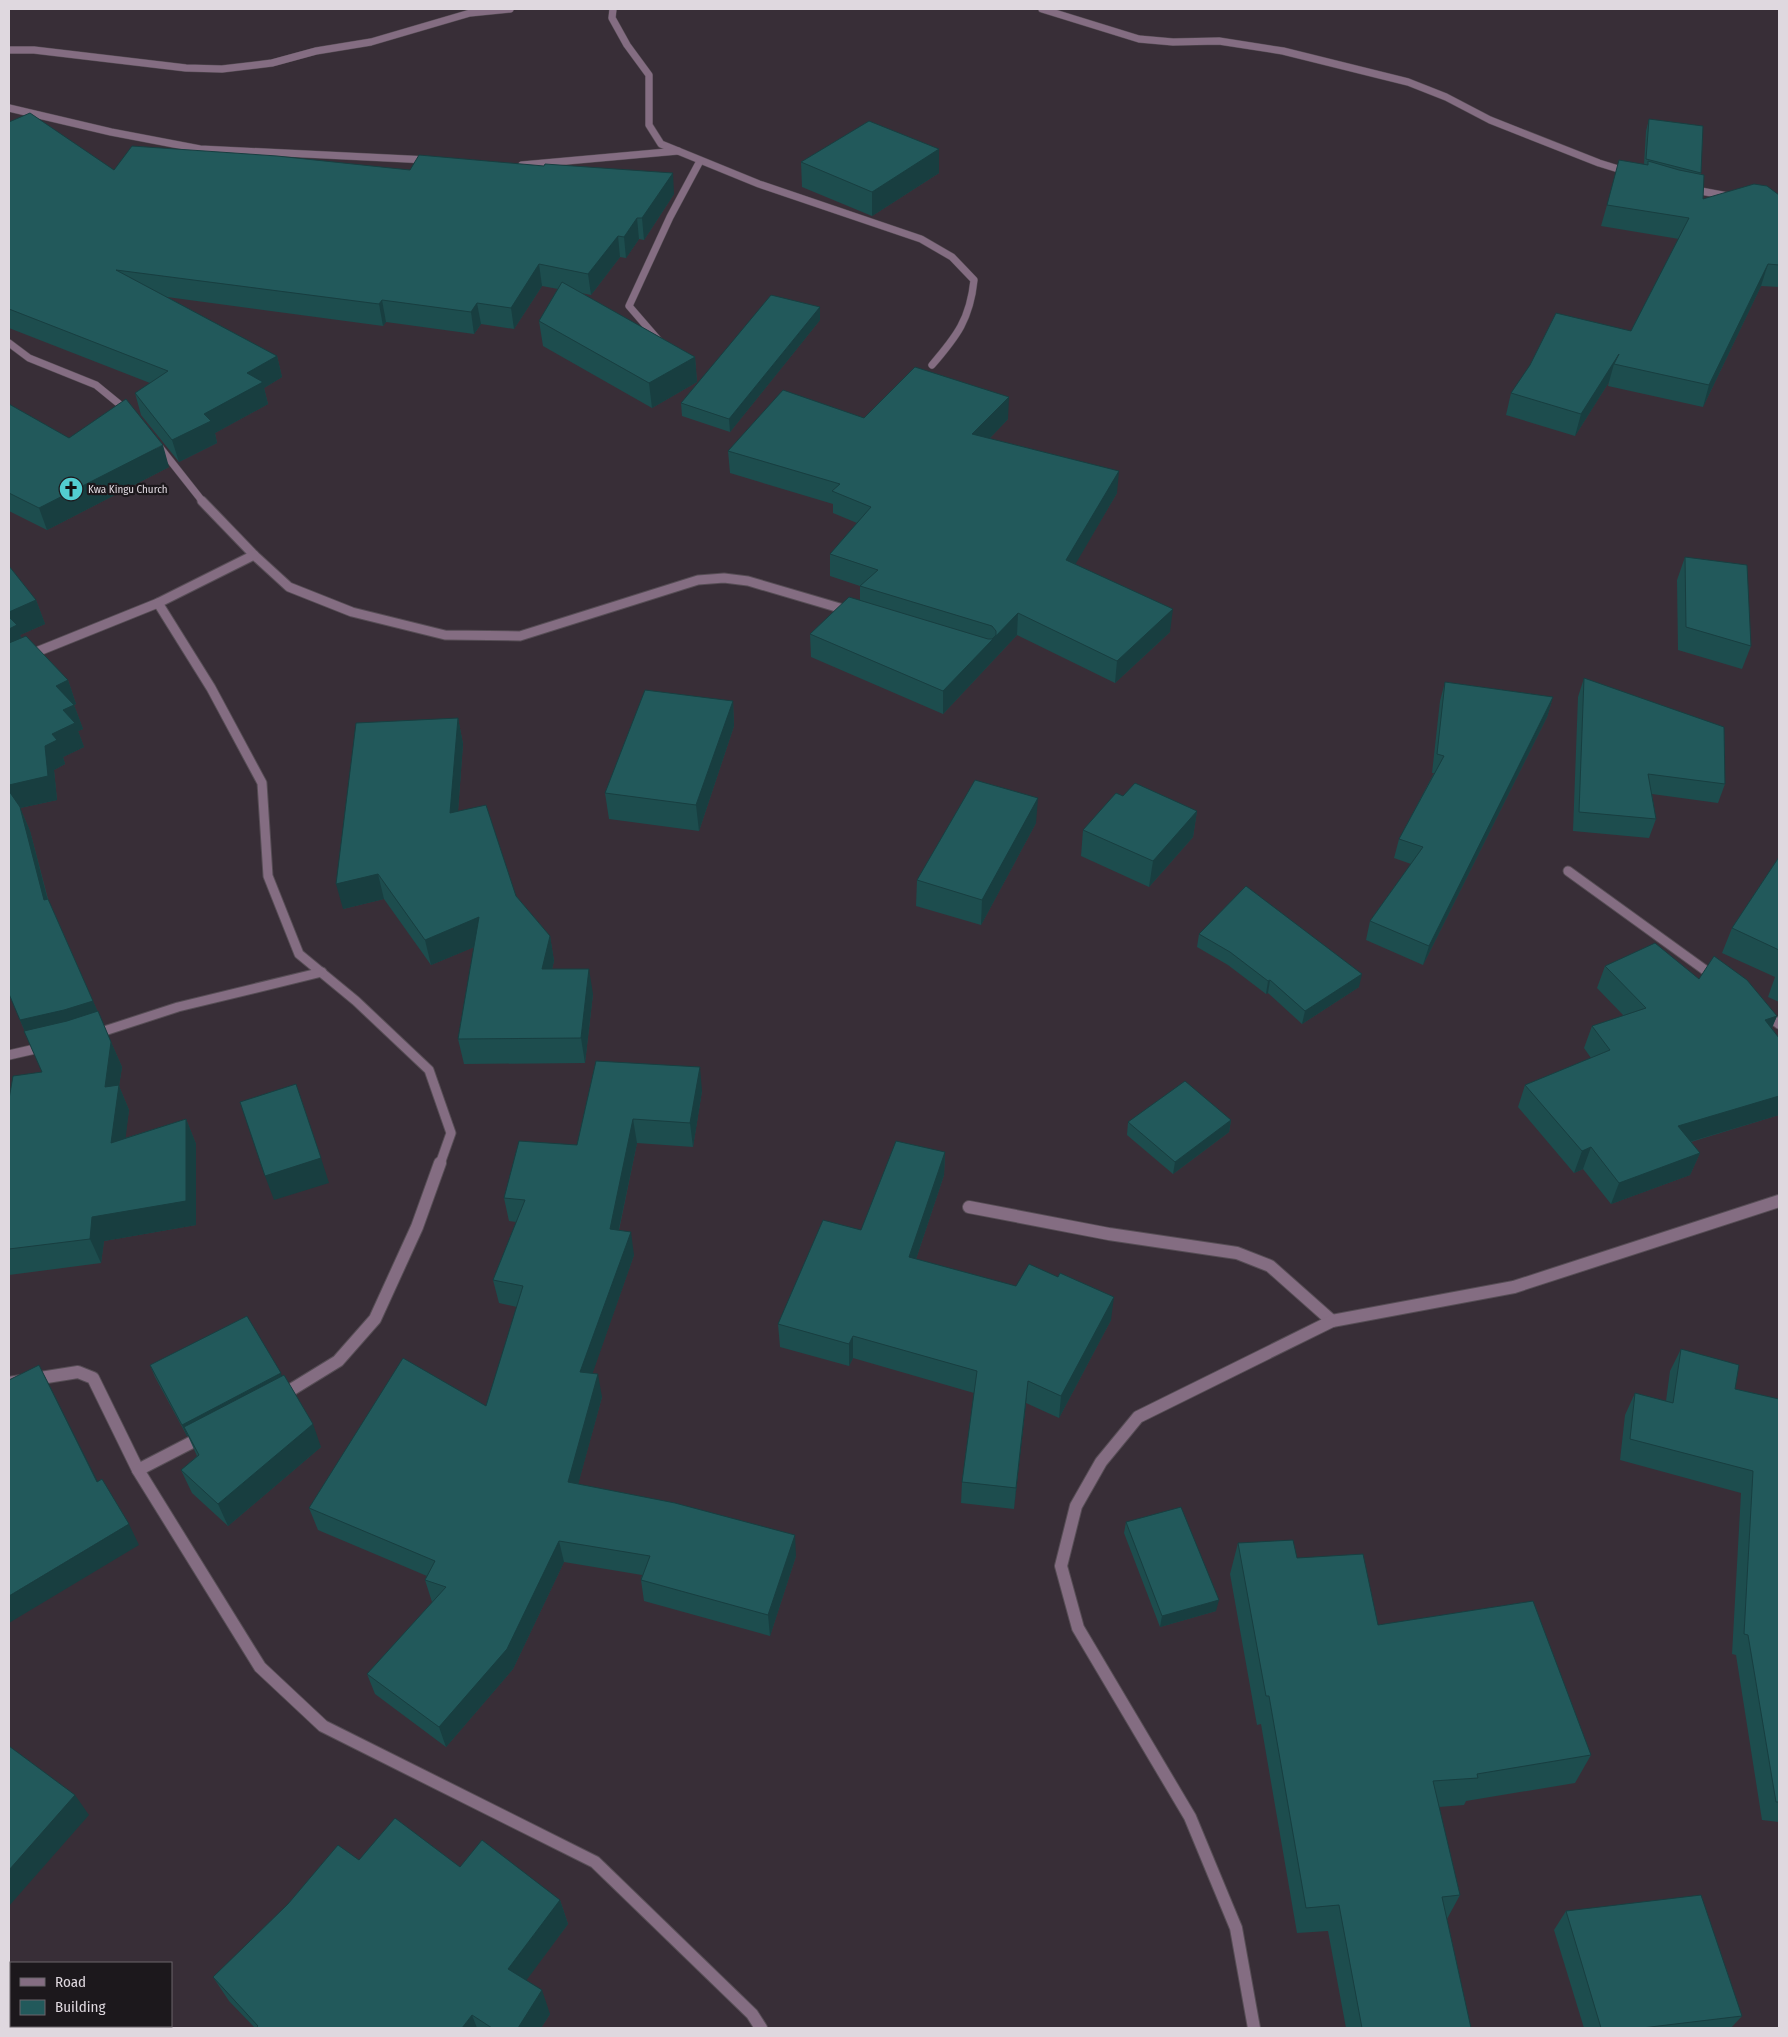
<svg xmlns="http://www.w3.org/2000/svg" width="1788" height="2037" viewBox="0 0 1788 2037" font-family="'Fira Sans Condensed',sans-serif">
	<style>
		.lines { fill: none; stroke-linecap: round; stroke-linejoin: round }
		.street-far2-casing { stroke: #564d55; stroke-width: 8 }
		.street-far1-casing { stroke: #564d55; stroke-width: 11 }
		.street-casing { stroke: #564d55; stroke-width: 14 }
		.street-far2 { stroke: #846d82; stroke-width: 7 }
		.street-far1 { stroke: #846d82; stroke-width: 9 }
		.street { stroke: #846d82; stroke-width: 12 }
		.wall { fill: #1d4d4e }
		.shaded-wall { fill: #183e40 }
		.building { fill: #22595b; stroke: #183e40 }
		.labels { text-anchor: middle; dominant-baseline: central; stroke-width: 4.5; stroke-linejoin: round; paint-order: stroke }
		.far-poi-label { font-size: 11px; fill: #dfd8df; stroke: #1c181c; text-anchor: start }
	</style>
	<rect width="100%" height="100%" fill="#382e37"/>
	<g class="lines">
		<!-- street-far2 casing -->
		<g class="street-far2-casing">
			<g id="street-far2">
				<path d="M613,9L612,18L627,45L649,75V125L661,144L759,184L921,239L952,257L974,280C970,319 957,336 932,365"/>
				<polyline points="1042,9 1139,39 1173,42 1219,41 1283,51 1408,82 1446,97 1490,120 1599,163 1628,172"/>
				<polyline points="9,50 34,50 186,68 222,69 272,63 316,51 371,42 470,13 510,9"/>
				<polyline points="9,108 111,132 200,149 428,160"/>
				<polyline points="522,165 678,151"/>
				<polyline points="1690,189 1733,197"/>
				<polyline points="9,343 29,358 96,385 129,412"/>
				<polyline points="661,343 629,306 670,217 700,161"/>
				<polyline points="158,445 203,502"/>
			</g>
		</g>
		<!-- street-far1 casing -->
		<g class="street-far1-casing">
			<g id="street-far1">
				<polyline points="202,501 254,555 289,587 352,612 445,635 520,636 698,580 724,578 748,581 850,611"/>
				<polyline points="158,603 211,688 262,783 268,876 299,954 356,1001 429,1070 451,1133 440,1164"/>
				<polyline points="9,663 158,603 254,555"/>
				<polyline points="1568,871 1716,978"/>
				<polyline points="1764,1013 1779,1024"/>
				<polyline points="95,1034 178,1007 322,972"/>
				<polyline points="9,1055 44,1047"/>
			</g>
		</g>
		<!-- street casing -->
		<g class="street-casing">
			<g id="street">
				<polyline points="969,1207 1109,1234 1237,1253 1270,1266 1332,1321"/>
				<polyline points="9,1383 78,1372 93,1378 138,1470 260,1667 323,1726 595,1862 752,2014 761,2028"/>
				<polyline points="281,1396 338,1361 375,1319 417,1227 440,1163"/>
				<polyline points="138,1470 202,1437"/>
				<polyline points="1254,2028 1236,1928 1190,1817 1078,1628 1061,1566 1076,1506 1101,1462 1138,1417 1332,1321 1514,1287 1779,1201"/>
			</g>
		</g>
		<!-- street-far2 -->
		<use href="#street-far2" class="street-far2"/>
		<!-- street-far1 -->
		<use href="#street-far1" class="street-far1"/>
		<!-- street -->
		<use href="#street" class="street"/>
	</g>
	<!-- wall -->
	<g class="wall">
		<polygon points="1649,119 1701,173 1703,199 1779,195 1779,287 1761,286 1703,407 1608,386 1609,382 1575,436 1506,415 1511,393 1631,331 1679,239 1601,226 1607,205 1644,164 1646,131"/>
		<polygon points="9,122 114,170 410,170 674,194 644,240 639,239 626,258 620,257 591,295 581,293 695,357 697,382 652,408 543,346 539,321 558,289 542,286 514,329 481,324 474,334 386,322 383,326 167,297 277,356 282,377 264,388 268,404 215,433 217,443 179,462 141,415 135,393 150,383 9,328"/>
		<polygon points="939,149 939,173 872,216 802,187 801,162"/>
		<polygon points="820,320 730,432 682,416 681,403"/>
		<polygon points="9,404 69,438 169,467 47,530 9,511"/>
		<polygon points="864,418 1008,419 989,439 1117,493 1075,564 1170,632 1115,683 1017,635 943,714 811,657 810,634 860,600 860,586 830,576 830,554 857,523 833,513 833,504 730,473 728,451"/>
		<polygon points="1685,557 1751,646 1742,669 1678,650 1677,580"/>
		<polygon points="9,566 36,600 45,624 20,635 21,638 68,680 76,704 74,705 83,729 78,731 84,747 63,757 65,764 54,770 57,800 20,808 30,831 48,899 122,1067 119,1086 129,1110 125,1138 186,1119 196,1144 196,1225 104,1241 101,1263 9,1275 9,1099 42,1072 9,994"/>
		<polygon points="1584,678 1725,784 1718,803 1652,794 1656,819 1649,838 1573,831 1578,697"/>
		<polygon points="1445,682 1553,697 1547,717 1423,965 1366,940 1370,921 1411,864 1394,858 1399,839 1434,773 1432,773 1440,701"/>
		<polygon points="733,701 734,726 699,831 609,819 605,793"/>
		<polygon points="458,718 463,744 458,811 516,896 550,936 554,961 552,969 593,994 585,1063 464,1064 458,1039 474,947 431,965 384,899 343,909"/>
		<polygon points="1123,796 1197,811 1193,837 1149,887 1081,856 1083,830"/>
		<polygon points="1036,823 981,925 916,906 917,880"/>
		<polygon points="1779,857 1779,1002 1768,997 1775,977 1722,953 1732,928"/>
		<polygon points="1199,934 1359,987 1302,1024 1268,993 1266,994 1228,965 1197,947"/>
		<polygon points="1605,966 1699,979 1777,1016 1772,1028 1779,1038 1779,1115 1691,1142 1700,1153 1690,1175 1611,1204 1583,1169 1574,1173 1518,1107 1525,1085 1591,1058 1584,1048 1592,1026 1624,1016 1597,988"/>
		<polygon points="596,1061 702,1091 693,1147 637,1143 619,1230 634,1255 592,1374 602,1397 578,1484 796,1556 770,1636 644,1601 641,1580 642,1575 564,1562 513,1669 446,1747 375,1694 367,1674 433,1602 432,1602 425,1580 427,1576 318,1530 309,1508 486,1406 517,1307 499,1303 493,1280 516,1222 509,1221 504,1198 577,1145"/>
		<polygon points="1231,1120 1229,1132 1173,1174 1127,1135 1128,1122"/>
		<polygon points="945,1152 944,1175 916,1259 1111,1320 1059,1418 1026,1403 1014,1509 961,1503 962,1482 974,1393 853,1358 849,1366 780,1347 778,1324 861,1230"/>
		<polygon points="1681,1349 1735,1389 1779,1399 1779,1822 1762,1820 1736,1655 1732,1654 1741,1493 1620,1460 1625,1415 1635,1393 1666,1401 1670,1371"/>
		<polygon points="150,1365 282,1376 321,1447 228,1526 192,1493 181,1470 197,1456 188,1436 187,1436 155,1377"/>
		<polygon points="1126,1522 1216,1611 1160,1627 1124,1533"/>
		<polygon points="1238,1543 1297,1558 1378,1625 1591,1755 1575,1783 1466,1801 1464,1805 1439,1807 1460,1895 1447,1919 1471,2028 1346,2028 1328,1931 1297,1933 1261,1724 1257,1725 1230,1574"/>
		<polygon points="359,1860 460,1867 560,1900 568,1924 526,1980 550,2014 541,2028 255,2028 229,2001 213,1977"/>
		<polygon points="1566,1911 1742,2016 1731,2028 1584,2028 1554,1930"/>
	</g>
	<!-- shaded-wall -->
	<g class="shaded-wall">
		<polygon points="939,149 939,173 872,216 872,192"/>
		<polygon points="673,173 674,194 644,240 642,218"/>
		<polygon points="637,218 639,239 626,258 624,237"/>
		<polygon points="618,236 620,257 591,295 588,274"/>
		<polygon points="539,264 542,286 514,329 511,308"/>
		<polygon points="1768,264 1761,286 1703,407 1709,385"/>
		<polygon points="382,300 386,322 383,326 379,304"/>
		<polygon points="477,303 481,324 474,334 471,312"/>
		<polygon points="820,307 820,320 730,432 729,419"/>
		<polygon points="1619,354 1614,364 1609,382 1575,436 1581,414"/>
		<polygon points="277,356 282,377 264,388 268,404 215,433 217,443 179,462 172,440 204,414 247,373"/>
		<polygon points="695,357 697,382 652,408 649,383"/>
		<polygon points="1009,397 1008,419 972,457 972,434"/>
		<polygon points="163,445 169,467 47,530 39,508"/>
		<polygon points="1119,471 1117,493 1065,582 1066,560"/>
		<polygon points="36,600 45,624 20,635 26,649 9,656 9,612"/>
		<polygon points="1173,609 1170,632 1115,683 1117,661"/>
		<polygon points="1018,613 1017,635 943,714 943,691"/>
		<polygon points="68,680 76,704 74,705 83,729 78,731 84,747 63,757 65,764 54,770 57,800 20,808 30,831 54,924 44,900 9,795 9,785 45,746 52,734 63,710 56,686"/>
		<polygon points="1553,697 1547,717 1423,965 1429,946"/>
		<polygon points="733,701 734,726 699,831 696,805"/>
		<polygon points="458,718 463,744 456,839 450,813"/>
		<polygon points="1038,798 1036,823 981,925 982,900"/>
		<polygon points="1197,811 1193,837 1149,887 1153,861"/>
		<polygon points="378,874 384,899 343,909 336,884"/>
		<polygon points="479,917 484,943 431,965 425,940"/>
		<polygon points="550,936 554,961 546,994 542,969"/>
		<polygon points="589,969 593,994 585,1063 581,1038"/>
		<polygon points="1362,974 1359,987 1302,1024 1305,1011"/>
		<polygon points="1270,980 1268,993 1266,994 1268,981"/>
		<polygon points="93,1001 103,1024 30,1043 20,1020"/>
		<polygon points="1777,1016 1767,1038 1765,1020"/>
		<polygon points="111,1042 122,1067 119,1086 129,1110 122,1167 111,1143 105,1087"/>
		<polygon points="700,1067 702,1091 693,1147 690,1123"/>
		<polygon points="1779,1096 1779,1115 1669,1148 1678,1126"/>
		<polygon points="186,1119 196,1144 196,1225 104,1241 101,1263 90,1239 92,1217"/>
		<polygon points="633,1119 637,1143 614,1252 610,1229"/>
		<polygon points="1231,1120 1229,1132 1173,1174 1175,1162"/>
		<polygon points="1591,1147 1583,1169 1574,1173 1582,1151"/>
		<polygon points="945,1152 944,1175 909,1280 909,1257"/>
		<polygon points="1700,1153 1690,1175 1611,1204 1619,1183"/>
		<polygon points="321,1158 329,1183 274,1200 265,1176"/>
		<polygon points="631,1232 634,1255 585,1395 580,1372"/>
		<polygon points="1114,1297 1111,1320 1059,1418 1061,1396"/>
		<polygon points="853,1336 853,1358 849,1366 849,1344"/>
		<polygon points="39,1365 50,1386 108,1502 97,1482"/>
		<polygon points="281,1373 285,1385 184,1427 188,1436 187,1436 182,1425"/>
		<polygon points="598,1374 602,1397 573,1503 568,1482"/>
		<polygon points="1028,1381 1026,1403 1014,1509 1016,1488"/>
		<polygon points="313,1424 321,1447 228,1526 218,1504"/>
		<polygon points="129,1524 139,1545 9,1623 9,1596"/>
		<polygon points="795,1535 796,1556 770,1636 768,1615"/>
		<polygon points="559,1541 564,1562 513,1669 446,1747 439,1727"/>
		<polygon points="1219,1600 1216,1611 1160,1627 1162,1616"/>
		<polygon points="75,1795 89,1815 9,1906 9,1870"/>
		<polygon points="560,1900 568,1924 517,1993 508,1969"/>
		<polygon points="542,1990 550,2014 541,2028 518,2028"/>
		<polygon points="472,2015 477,2028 462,2028"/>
	</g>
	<!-- building -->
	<g class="building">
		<polygon points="30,113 114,170 132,146 277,156 410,170 419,155 544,166 545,164 673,173 642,218 637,218 624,237 618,236 588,274 539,264 511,308 477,303 471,312 382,300 379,304 116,270 277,356 247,373 263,382 204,414 211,421 172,440 135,393 168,371 9,309 9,122"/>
		<polygon points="1649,119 1703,126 1701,173 1646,159"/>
		<polygon points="869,121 939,149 872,192 801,162"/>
		<polygon points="1619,160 1648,165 1648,161 1679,170 1704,175 1703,199 1754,184 1767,186 1779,195 1779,265 1768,264 1709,385 1614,364 1619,354 1581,414 1511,393 1530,365 1556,313 1631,331 1689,218 1607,205"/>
		<polygon points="562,282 695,357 649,383 539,321"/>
		<polygon points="771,295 820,307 729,419 681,403"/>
		<polygon points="915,367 1009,397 972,434 1119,471 1066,560 1173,609 1117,661 1018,613 943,691 810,634 849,597 988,639 992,639 996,635 996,631 992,626 860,586 878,570 830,554 871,507 832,491 840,484 728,451 783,390 864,418"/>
		<polygon points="126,399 163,445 39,508 9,493 9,404 69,438"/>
		<polygon points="1685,557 1747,565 1751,646 1686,627"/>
		<polygon points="9,566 36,600 9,612"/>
		<polygon points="9,617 17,625 9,629"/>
		<polygon points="26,636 68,680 56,686 74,705 63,710 75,723 52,734 57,740 45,746 48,776 9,785 9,643"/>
		<polygon points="1584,678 1724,727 1725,784 1648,774 1656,819 1579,812"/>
		<polygon points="1445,682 1553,697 1429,946 1370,921 1423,847 1399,839 1444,756 1437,754"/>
		<polygon points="645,690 733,701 696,805 605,793"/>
		<polygon points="458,718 450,813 486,805 516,896 550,936 542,969 589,969 581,1038 458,1039 479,917 425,940 378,874 336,884 356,723"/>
		<polygon points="975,780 1038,798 982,900 917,880"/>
		<polygon points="1135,783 1197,811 1153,861 1083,830 1116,793 1123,796"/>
		<polygon points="9,791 20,807 44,900 48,899 93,1001 64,1010 20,1020 9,994"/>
		<polygon points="1779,857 1779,950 1732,928"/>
		<polygon points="1246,886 1362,974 1305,1011 1270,980 1268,981 1230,952 1199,934"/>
		<polygon points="1655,943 1699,979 1714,956 1747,980 1777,1016 1765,1020 1779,1038 1779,1096 1678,1126 1700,1153 1619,1183 1591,1147 1582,1151 1525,1085 1610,1050 1592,1026 1646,1008 1605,966"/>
		<polygon points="98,1011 111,1042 105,1087 119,1085 111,1143 186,1119 186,1201 92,1217 90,1239 9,1249 9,1099 13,1076 42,1072 24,1031 67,1021"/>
		<polygon points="596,1061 700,1067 690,1123 633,1119 610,1229 631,1232 580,1372 598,1374 568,1482 675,1503 795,1535 768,1615 641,1580 650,1556 559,1541 507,1649 439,1727 367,1674 446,1587 425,1580 435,1561 309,1508 403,1358 486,1406 523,1286 493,1280 525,1200 504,1198 519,1141 577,1145"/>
		<polygon points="1185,1081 1231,1120 1175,1162 1128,1122"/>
		<polygon points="296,1084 321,1158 265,1176 240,1102"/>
		<polygon points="896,1141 945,1152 909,1257 1016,1286 1029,1264 1058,1277 1060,1273 1114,1297 1061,1396 1028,1381 1016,1488 962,1482 977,1371 853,1336 849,1344 778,1324 823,1220 861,1230"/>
		<polygon points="247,1316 281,1373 182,1425 150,1365"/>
		<polygon points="1681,1349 1739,1365 1735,1389 1779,1399 1779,1802 1776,1802 1748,1635 1744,1634 1753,1471 1630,1439 1635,1393 1673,1403"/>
		<polygon points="39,1365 97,1482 102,1479 129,1524 9,1596 9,1380"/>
		<polygon points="284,1375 313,1424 218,1504 181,1470 199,1455 184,1427"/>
		<polygon points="1181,1507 1219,1600 1162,1616 1126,1522"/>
		<polygon points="1293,1540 1297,1558 1363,1554 1378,1625 1533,1601 1591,1755 1477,1774 1478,1778 1433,1781 1460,1895 1442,1897 1471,2028 1362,2028 1339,1905 1306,1908 1269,1696 1266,1696 1238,1543"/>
		<polygon points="9,1746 75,1795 9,1870"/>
		<polygon points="395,1818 460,1867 482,1840 560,1900 508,1969 542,1990 518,2028 492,2028 472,2015 462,2028 256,2028 258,2026 213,1977 288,1904 338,1845 359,1860"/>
		<polygon points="1701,1895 1742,2016 1642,2028 1601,2028 1566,1911"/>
	</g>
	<!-- icons -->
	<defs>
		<g id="church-disc" transform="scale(1.25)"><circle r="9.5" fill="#52cdd0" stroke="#1c181c"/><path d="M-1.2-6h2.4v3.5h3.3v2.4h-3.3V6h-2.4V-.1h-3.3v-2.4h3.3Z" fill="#111"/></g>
	</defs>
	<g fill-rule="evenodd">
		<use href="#church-disc" x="71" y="489"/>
	</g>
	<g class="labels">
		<!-- far-poi labels -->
		<g class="far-poi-label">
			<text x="88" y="489">Kwa Kingu Church</text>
		</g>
	</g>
	<!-- border -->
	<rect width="1788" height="2037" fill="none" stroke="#dfd8df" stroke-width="20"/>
	<!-- legend -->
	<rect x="10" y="1962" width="162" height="65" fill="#1c181c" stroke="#6a656a"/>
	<rect x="20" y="1978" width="25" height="8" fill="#846d82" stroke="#6a656a"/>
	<text x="55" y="1987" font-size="15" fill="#dfd8df">Road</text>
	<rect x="20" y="2000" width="25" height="15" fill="#22595b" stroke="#6a656a"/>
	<text x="55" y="2012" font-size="15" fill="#dfd8df">Building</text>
</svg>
